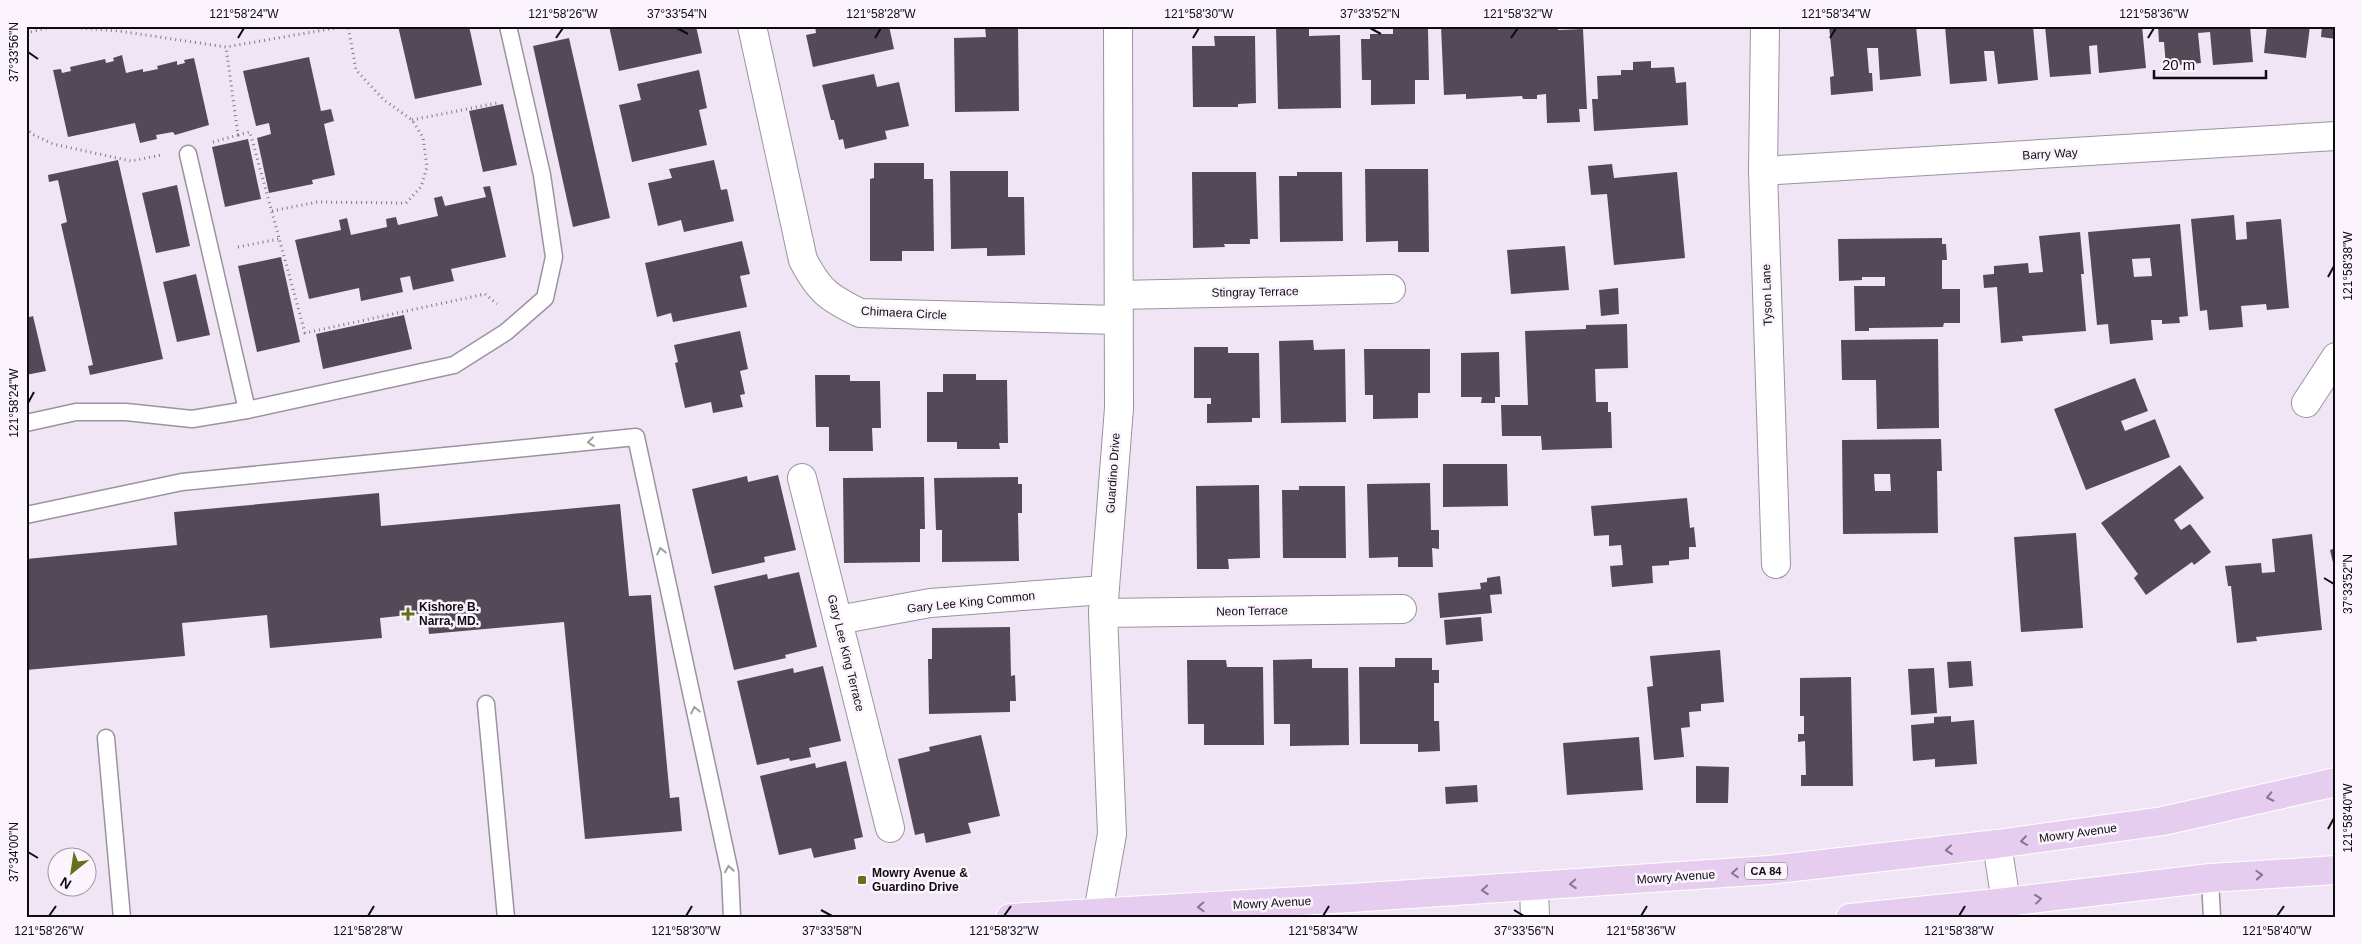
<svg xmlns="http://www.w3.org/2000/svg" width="2362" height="944" viewBox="0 0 2362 944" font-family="Helvetica,sans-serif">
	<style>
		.building { fill: #544a57; fill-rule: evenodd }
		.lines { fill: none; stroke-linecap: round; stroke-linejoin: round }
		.lane-casing { stroke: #9d92a1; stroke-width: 19 }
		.street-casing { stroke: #9d92a1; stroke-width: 30 }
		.primary-casing { stroke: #fff; stroke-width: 30 }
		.path { stroke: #7f7882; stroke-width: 3; stroke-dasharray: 1 4; stroke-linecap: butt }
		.lane { stroke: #fff; stroke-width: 16 }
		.street { stroke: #fff; stroke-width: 28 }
		.primary { stroke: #e6cdef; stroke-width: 28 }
		.oneway { stroke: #9f9ea0 }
		.oneway2 { stroke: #85768b }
		.ticks { fill: none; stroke: #0f0c11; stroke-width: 2 }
		.poi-dot { fill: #63711c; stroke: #fbf4fd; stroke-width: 2 }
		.labels { text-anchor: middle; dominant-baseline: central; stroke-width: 5; stroke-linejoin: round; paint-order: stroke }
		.shield { fill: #fbf4fd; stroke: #565258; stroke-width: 1 }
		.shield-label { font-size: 11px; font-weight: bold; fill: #0f0c11 }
		.street-label { font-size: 12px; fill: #0f0c11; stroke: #fbf4fd }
		.poi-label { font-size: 12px; font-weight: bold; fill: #0f0c11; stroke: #fbf4fd; text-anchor: start }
		.neatline { fill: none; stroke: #0f0c11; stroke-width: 2 }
		.ticks-label { font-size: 12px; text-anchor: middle; fill: #0f0c11 }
	</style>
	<rect width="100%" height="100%" fill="#f0e5f5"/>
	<!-- building -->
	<g class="building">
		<polygon points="398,26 469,26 482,85 415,99"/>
		<polygon points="609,26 696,26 702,53 619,71"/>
		<polygon points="815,26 889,26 894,49 813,67 806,35 816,33"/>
		<polygon points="1276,26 1309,26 1309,36 1340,35 1341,108 1278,109"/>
		<polygon points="1441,26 1558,26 1558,30 1583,29 1587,109 1579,109 1580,122 1547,123 1546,94 1537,95 1537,99 1523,99 1522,96 1466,99 1466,94 1444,95"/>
		<polygon points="1829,26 1916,26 1921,76 1880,80 1878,48 1867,48 1869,73 1872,73 1873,91 1831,95 1830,77 1834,76"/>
		<polygon points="1945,26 2033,26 2038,80 1998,84 1994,51 1984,51 1987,81 1950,84"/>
		<polygon points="2045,26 2142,26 2146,68 2099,73 2097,45 2089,46 2091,74 2050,77"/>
		<polygon points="2158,26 2250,26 2253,62 2213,65 2210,32 2198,33 2201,63 2166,66 2164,42 2159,42"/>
		<polygon points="2267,26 2310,26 2306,58 2264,53"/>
		<polygon points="2322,26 2336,26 2336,39 2321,37"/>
		<polygon points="985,27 1018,27 1019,111 955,112 954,38 986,37"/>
		<polygon points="1393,29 1428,29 1429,80 1415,80 1415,104 1371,105 1371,80 1362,80 1361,39 1370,39 1370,34 1393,34"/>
		<polygon points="1214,36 1255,36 1256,103 1238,104 1238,107 1193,107 1192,46 1215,46"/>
		<polygon points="569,38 610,218 573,227 533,46"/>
		<polygon points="122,55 126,73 143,69 143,72 158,69 157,66 177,61 177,65 185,63 184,60 194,58 209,125 175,135 173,132 156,135 157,139 140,143 135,123 68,137 53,70 61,69 62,73 71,71 70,67 105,59 106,63 114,61 113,58"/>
		<polygon points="309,57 321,111 331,109 334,121 324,124 335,175 312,180 313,184 269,193 257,138 271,134 269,123 256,126 243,71"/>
		<polygon points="1651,61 1651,68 1674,67 1676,83 1686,82 1688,125 1594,131 1592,99 1598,99 1597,76 1621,75 1621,70 1633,70 1633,62"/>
		<polygon points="699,70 707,108 699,110 707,145 632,162 619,105 641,100 637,84"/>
		<polygon points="874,74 877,87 899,82 909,126 885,131 887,139 845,149 843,139 839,140 834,120 831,120 822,85"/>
		<polygon points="503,104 517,165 483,172 469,111"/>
		<polygon points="248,139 261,199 225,207 212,147"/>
		<polygon points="118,160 163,359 90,375 88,366 93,365 61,224 67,222 58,180 49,182 48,175"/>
		<polygon points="714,160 721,190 727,189 734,221 684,232 681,220 658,226 648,183 672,178 669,169"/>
		<polygon points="874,163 924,163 924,179 933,179 934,251 902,251 902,261 870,261 870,179 874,178"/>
		<polygon points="1612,164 1614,178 1677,172 1685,258 1614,265 1607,194 1591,195 1588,166"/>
		<polygon points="1365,169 1428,169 1429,252 1398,252 1398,241 1366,242"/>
		<polygon points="950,171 1008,171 1008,197 1024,197 1025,255 987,256 987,248 951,249"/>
		<polygon points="1192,172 1256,172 1258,239 1250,239 1250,244 1224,244 1225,247 1193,248"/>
		<polygon points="1297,172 1342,172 1343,241 1280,242 1279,176 1297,176"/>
		<polygon points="177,185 190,246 156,253 142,193"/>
		<polygon points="490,186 506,257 451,269 454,281 413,290 410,276 400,278 403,292 361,301 359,288 309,299 295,240 341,230 339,220 347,218 351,235 387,227 386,219 396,217 398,225 438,216 434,198 442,196 445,206 486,197 483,187"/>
		<polygon points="2234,215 2236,240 2247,239 2246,222 2281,219 2289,308 2267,310 2266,304 2241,306 2243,327 2209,330 2207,310 2200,311 2191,219"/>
		<path d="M2180,224L2188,316L2179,317L2180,323L2162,324V320H2151L2153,340L2110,344L2108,324L2097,325L2088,232ZM2150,258L2152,276L2134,277L2132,259Z"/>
		<polygon points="2080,232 2084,274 2081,274 2086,331 2022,336 2023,341 2001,343 1997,287 1984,288 1983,275 1994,274 1994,266 2028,263 2029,273 2043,272 2039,236"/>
		<polygon points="1942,238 1942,244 1946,244 1947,260 1942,260 1942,289 1960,289 1960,323 1944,323 1943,327 1869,328 1869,331 1855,331 1854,286 1885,286 1885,277 1862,277 1862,280 1839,281 1838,239"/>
		<polygon points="742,241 750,274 740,276 747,307 673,322 671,313 657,317 645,263"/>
		<polygon points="1565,246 1569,290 1511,294 1507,250"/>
		<polygon points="281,257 300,342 257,352 238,266"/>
		<polygon points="196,274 210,335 177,342 163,282"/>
		<polygon points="1618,288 1619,314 1601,316 1599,290"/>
		<polygon points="404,315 412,349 323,369 316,334"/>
		<polygon points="33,316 46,371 26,375 26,318"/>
		<polygon points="1627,324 1628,368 1595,369 1596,402 1608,402 1608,412 1611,412 1612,448 1542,450 1541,436 1502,436 1501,405 1528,405 1525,331 1586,329 1586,325"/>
		<polygon points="740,331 748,369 740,371 745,394 740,395 743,407 713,413 711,402 685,408 675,363 678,362 674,345"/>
		<polygon points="1938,339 1939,428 1877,429 1876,380 1842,380 1841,340"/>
		<polygon points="1313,340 1314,350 1345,349 1346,422 1281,423 1279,341"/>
		<polygon points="1194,347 1228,347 1228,353 1259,353 1260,418 1252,418 1252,422 1207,423 1207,404 1211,404 1211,398 1194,398"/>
		<polygon points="1364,349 1430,349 1430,393 1418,393 1418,418 1373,419 1373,395 1365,395"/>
		<polygon points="1499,352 1500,397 1495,397 1495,403 1481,403 1482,397 1461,397 1461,353"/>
		<polygon points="943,374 976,374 976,380 1007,380 1008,443 999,443 1000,449 957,449 957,442 927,442 927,392 943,392"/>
		<polygon points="815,375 850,375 850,381 880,381 881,428 872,428 873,451 829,451 829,427 816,427"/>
		<polygon points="2135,378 2148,411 2121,421 2125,431 2155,419 2170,457 2086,490 2054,409"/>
		<path d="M1941,439L1942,471H1937L1938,533L1843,534L1842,440ZM1874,474H1890L1891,491H1875Z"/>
		<polygon points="1443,464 1507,464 1508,506 1443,507"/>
		<polygon points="2180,465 2204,498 2174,520 2181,530 2190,524 2211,552 2194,565 2192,562 2146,595 2134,578 2138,574 2101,523"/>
		<polygon points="778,475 796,550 764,557 765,562 712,574 692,489 747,476 748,482"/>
		<polygon points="924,477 925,529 920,529 920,562 844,563 843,478"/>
		<polygon points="1018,477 1018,484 1022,484 1022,513 1018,513 1019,561 942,562 942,530 936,530 934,478"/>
		<polygon points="1430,483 1431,530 1439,530 1439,549 1432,548 1433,567 1398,567 1398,557 1369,558 1367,484"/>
		<polygon points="1259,485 1260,558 1228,559 1229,569 1197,569 1196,486"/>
		<polygon points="1299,486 1345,486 1346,558 1283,558 1282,490 1299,490"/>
		<polygon points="379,493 381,526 620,504 629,596 651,595 670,798 679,797 682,831 585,839 564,622 429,634 427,613 380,618 382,638 270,648 267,615 182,623 185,656 26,670 26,559 177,545 174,512"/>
		<polygon points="1687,498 1690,528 1694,527 1696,547 1689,547 1689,559 1669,561 1669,565 1652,566 1653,583 1612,587 1610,566 1623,565 1621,545 1609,546 1609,535 1594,536 1591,506"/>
		<polygon points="2076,533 2083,628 2021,632 2014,537"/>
		<polygon points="2312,534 2322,630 2256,637 2257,641 2237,643 2231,586 2228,586 2225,566 2261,563 2262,573 2275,572 2272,539"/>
		<polygon points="2336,548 2336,571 2335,571 2330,550"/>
		<polygon points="799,572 817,647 785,655 786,658 734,670 714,586 767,574 768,579"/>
		<polygon points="1500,576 1502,594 1490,595 1492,613 1440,618 1438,593 1481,589 1480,583 1487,582 1487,578"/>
		<polygon points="1481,617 1483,641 1446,645 1444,620"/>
		<polygon points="1010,627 1011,676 1015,675 1016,701 1010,701 1010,712 929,714 928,659 932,659 932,628"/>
		<polygon points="1720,650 1724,702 1701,704 1701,711 1689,712 1690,727 1681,728 1684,757 1654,760 1647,687 1653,686 1650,656"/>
		<polygon points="1395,658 1432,658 1432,670 1439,670 1439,683 1434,683 1434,721 1439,721 1440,751 1418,752 1418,744 1360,744 1359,667 1395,667"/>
		<polygon points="1312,659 1312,668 1348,668 1349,745 1290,746 1290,724 1274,724 1273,660"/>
		<polygon points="1187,660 1226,660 1227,667 1263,667 1264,745 1204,745 1204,724 1188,724"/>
		<polygon points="1971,661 1973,686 1949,688 1947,662"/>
		<polygon points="823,666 841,741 809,748 811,757 790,761 789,758 757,765 737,681 793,668 794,673"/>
		<polygon points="1934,668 1937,713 1911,715 1908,669"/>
		<polygon points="1851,677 1853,786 1801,786 1801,775 1806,775 1805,741 1798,742 1798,734 1804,734 1804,716 1800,716 1800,678"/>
		<polygon points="1951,716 1951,722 1974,720 1977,764 1935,767 1935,759 1913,761 1911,725 1934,723 1934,717"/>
		<polygon points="981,735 1000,816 968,823 971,833 926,843 924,833 915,835 898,759 930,751 929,747"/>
		<polygon points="1639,737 1643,790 1567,795 1563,743"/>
		<polygon points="846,761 863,837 854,839 856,849 814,858 811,848 779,855 760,776 815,763 816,768"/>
		<polygon points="1696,766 1729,767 1728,803 1696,803"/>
		<polygon points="1477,785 1478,802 1446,804 1445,787"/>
	</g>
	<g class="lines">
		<!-- lane casing -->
		<g class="lane-casing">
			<g id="lane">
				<polyline points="188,154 247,410"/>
				<polyline points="26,423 76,412 126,412 192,419 247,410 454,365 506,332 545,298 554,257 542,175 508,26"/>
				<polyline points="26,515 182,482 636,437 730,873 732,918"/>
				<polyline points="486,704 506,918"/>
				<polyline points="106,738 122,918"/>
				<polyline points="2210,878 2212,918"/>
			</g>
		</g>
		<!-- street casing -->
		<g class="street-casing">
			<g id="street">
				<path d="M752,26L803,260C819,291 829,298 860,313L1117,320"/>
				<polyline points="1765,26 1763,171 1776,564"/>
				<polyline points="1763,171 2336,136"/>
				<polyline points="1119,295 1391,289"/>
				<polyline points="2306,403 2336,357"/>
				<polyline points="802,478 890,828"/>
				<polyline points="1103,613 1402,609"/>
				<polyline points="838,620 930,603 1104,590"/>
				<polyline points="1997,844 2006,902 2005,918"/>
				<polyline points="1534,886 1535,918"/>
				<polyline points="1097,918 1112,834 1103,613 1119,408 1118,26"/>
			</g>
		</g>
		<!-- primary casing -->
		<g class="primary-casing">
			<g id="primary">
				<polyline points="1010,918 1351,898 1769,870 1997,844 2163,821 2336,782"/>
				<polyline points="1850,918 2006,902 2210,878 2336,870"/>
			</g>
		</g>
		<!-- path -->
		<g class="path">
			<polyline points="56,26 119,31 226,47 347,26"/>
			<polyline points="26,33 55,26"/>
			<polyline points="412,120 497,103"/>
			<polyline points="26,128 32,134 53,144 131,161 161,155"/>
			<polyline points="238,135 250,132 305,333 485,294 497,304"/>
			<polyline points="213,142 238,135 226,47"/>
			<polyline points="272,211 317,202 406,203 421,187 427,167 423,137 412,120 384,100 356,70 348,26"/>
			<polyline points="238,247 279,239"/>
		</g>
		<!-- lane -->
		<use href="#lane" class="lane"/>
		<!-- street -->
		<use href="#street" class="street"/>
		<!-- primary -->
		<use href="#primary" class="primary"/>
	</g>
	<!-- one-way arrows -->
	<defs><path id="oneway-chevron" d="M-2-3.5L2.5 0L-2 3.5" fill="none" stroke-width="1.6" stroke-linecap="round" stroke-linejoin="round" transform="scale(1.25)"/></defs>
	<g class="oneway">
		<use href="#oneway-chevron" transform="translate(591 442) rotate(174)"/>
		<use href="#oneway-chevron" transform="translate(661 551) rotate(-102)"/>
		<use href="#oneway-chevron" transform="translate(695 710) rotate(-102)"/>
		<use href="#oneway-chevron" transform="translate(729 869) rotate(-99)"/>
	</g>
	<g class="oneway2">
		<use href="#oneway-chevron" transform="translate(2270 797) rotate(168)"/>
		<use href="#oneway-chevron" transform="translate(2024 841) rotate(172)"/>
		<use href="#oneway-chevron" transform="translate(1949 850) rotate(174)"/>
		<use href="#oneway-chevron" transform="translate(1735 873) rotate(176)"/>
		<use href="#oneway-chevron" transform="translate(2259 875) rotate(-3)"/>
		<use href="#oneway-chevron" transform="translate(1573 884) rotate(176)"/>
		<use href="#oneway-chevron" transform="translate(1485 890) rotate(176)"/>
		<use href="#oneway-chevron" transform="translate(2038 899) rotate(-7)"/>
		<use href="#oneway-chevron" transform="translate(1201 907) rotate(178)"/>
	</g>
	<!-- ticks -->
	<path class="ticks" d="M677,28L688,34M1370,28L1381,34M238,38L244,28M556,38L563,28M875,38L881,28M1193,38L1199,28M1511,38L1518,28M1830,38L1836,28M2148,38L2154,28M28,52L38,59M2328,277L2334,266M28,403L34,392M2324,578L2334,584M2328,829L2334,818M28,852L38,858M821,910L832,916M1514,910L1524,916M49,916L56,906M368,916L374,906M686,916L692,906M1004,916L1011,906M1323,916L1329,906M1641,916L1647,906M1959,916L1965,906M2277,916L2284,906"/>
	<!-- markers -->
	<g class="poi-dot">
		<path d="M405.5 606.5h5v5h5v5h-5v5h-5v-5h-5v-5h5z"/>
		<rect x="857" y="875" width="10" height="10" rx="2.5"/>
	</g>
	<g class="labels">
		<!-- shield labels -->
		<rect class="shield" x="1745" y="862.5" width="42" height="17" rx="4"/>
		<g class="shield-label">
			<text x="1766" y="871">CA 84</text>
		</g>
		<!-- street labels -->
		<g class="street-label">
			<text transform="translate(2050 154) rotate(-3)">Barry Way</text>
			<text transform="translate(1255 292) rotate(-1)">Stingray Terrace</text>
			<text transform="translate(1767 295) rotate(-92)">Tyson Lane</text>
			<text transform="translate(904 313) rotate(3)">Chimaera Circle</text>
			<text transform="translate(1113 473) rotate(-86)">Guardino Drive</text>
			<text transform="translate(971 602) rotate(-6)">Gary Lee King Common</text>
			<text transform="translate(1252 611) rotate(-1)">Neon Terrace</text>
			<text transform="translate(846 653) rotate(76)">Gary Lee King Terrace</text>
			<text transform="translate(2078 833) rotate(-8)">Mowry Avenue</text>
			<text transform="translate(1676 877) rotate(-4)">Mowry Avenue</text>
			<text transform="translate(1272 903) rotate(-3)">Mowry Avenue</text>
		</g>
		<!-- poi labels -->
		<g class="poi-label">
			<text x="419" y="607">Kishore B.<tspan x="419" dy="14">Narra, MD.</tspan></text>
			<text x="872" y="873">Mowry Avenue &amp;<tspan x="872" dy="14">Guardino Drive</tspan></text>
		</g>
	</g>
	<!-- border -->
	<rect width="2362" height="944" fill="none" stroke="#fbf4fd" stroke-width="55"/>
	<!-- north arrow -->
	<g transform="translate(72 872) rotate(210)"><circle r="24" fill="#fbf4fd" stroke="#9d979f"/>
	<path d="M0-4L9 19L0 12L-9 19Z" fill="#63711c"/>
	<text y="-8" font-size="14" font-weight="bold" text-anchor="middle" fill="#0f0c11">N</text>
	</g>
	<!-- scale -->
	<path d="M2154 70v8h112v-8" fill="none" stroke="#0f0c11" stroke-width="2.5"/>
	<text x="2162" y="70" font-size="15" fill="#0f0c11" stroke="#fbf4fd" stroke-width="4" paint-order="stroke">20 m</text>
	<rect x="28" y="28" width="2306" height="888" class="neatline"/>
	<g class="ticks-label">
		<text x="244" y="18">121°58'24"W</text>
		<text x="563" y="18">121°58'26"W</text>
		<text x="677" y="18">37°33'54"N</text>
		<text x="881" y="18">121°58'28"W</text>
		<text x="1199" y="18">121°58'30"W</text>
		<text x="1370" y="18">37°33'52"N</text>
		<text x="1518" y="18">121°58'32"W</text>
		<text x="1836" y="18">121°58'34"W</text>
		<text x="2154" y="18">121°58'36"W</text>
		<text transform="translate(14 52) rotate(-90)" y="4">37°33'56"N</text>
		<text transform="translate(2348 266) rotate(-90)" y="4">121°58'38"W</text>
		<text transform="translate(14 403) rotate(-90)" y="4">121°58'24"W</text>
		<text transform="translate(2348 584) rotate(-90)" y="4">37°33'52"N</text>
		<text transform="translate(2348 818) rotate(-90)" y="4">121°58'40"W</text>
		<text transform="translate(14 852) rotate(-90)" y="4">37°34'00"N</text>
		<text x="49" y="935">121°58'26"W</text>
		<text x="368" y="935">121°58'28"W</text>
		<text x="686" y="935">121°58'30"W</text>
		<text x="832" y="935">37°33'58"N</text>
		<text x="1004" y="935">121°58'32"W</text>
		<text x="1323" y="935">121°58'34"W</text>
		<text x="1524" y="935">37°33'56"N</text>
		<text x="1641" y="935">121°58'36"W</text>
		<text x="1959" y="935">121°58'38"W</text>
		<text x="2277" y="935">121°58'40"W</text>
	</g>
</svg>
